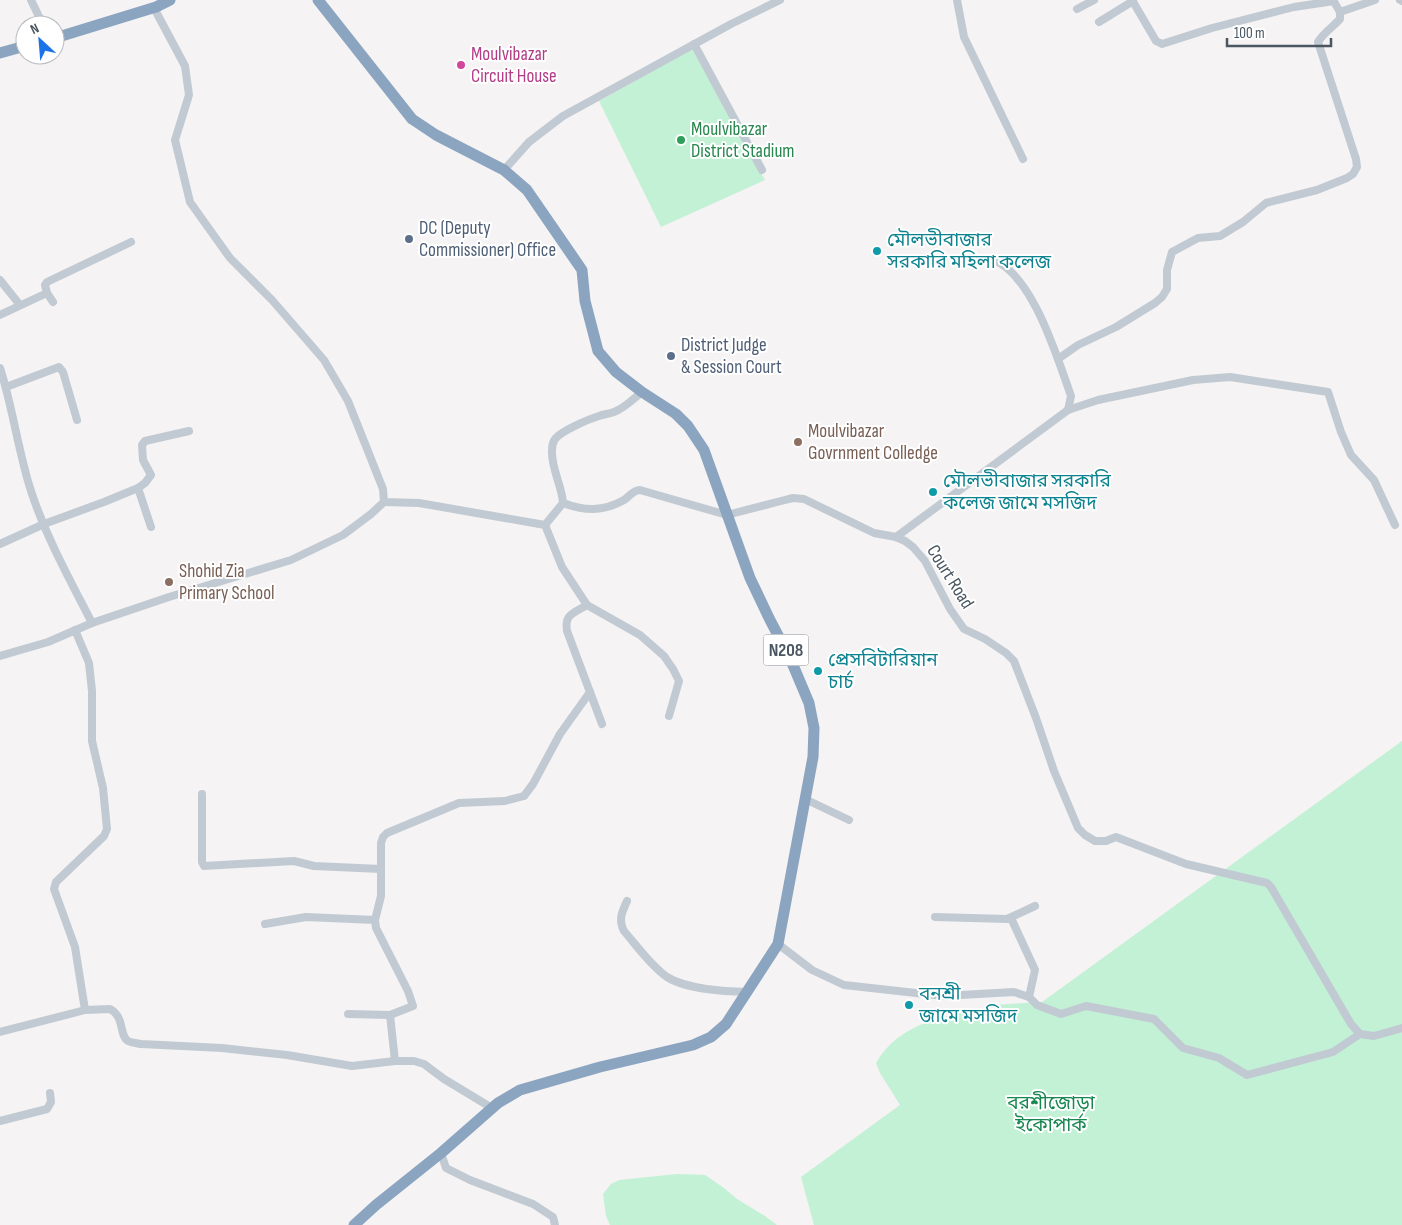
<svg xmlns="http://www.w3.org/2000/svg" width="1402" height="1225" viewBox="0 0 1402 1225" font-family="'Sofia Sans Condensed','Noto Sans Bengali',sans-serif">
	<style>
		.green { fill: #c3f1d5 }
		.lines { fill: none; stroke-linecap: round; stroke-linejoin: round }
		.minor { stroke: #c1cad2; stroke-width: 8 }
		.highway { stroke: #8ba5c1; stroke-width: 11 }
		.hotel-dot { fill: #d1479c; stroke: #fff; stroke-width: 2 }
		.leisure-dot { fill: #2e9e5b; stroke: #fff; stroke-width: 2 }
		.service-dot { fill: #5c6f8a; stroke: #fff; stroke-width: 2 }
		.culture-dot { fill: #0f9aa8; stroke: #fff; stroke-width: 2 }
		.education-dot { fill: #8d6e63; stroke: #fff; stroke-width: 2 }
		.labels { text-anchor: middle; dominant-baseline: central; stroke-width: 4; stroke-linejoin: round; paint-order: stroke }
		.shield { fill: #fff; stroke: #808990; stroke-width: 1 }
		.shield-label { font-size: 18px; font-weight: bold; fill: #4a5661 }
		.hotel-label { font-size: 19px; fill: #b23c85; stroke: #fff; text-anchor: start }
		.leisure-label { font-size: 19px; fill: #27864d; stroke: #fff; text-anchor: start }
		.service-label { font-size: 19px; fill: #4e5e75; stroke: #fff; text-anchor: start }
		.culture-label { font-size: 19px; fill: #0d838f; stroke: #fff; text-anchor: start }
		.education-label { font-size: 19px; fill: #785e54; stroke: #fff; text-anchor: start }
		.street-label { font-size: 19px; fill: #4a5661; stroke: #fff }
		.park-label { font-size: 19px; fill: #17864f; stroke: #fff }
	</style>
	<rect width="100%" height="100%" fill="#f5f3f3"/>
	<!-- green -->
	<g class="green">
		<polygon points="692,49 765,180 661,227 599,101"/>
		<path d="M1402,741V1225H814L801,1177L900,1105L880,1073L876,1063C899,1023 944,1016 986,1008L992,1005L1042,1002Z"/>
		<polygon points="677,1174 705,1175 724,1188 737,1199 765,1216 777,1225 610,1225 606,1216 603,1194 611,1184 619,1180"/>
	</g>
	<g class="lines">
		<!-- minor -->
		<g class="minor">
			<polyline points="31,0 43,25"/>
			<polyline points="957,0 964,37 1023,159"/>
			<polyline points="1132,0 1156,41 1162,44 1212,28 1294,7 1334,1"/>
			<polyline points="1400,0 1402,1"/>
			<polyline points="154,8 185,66 189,95 175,140 190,202 230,258 272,300 324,360 348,401 383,489 384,502 419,503 545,525 562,567 587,605 640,635 664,656 673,669 679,681 669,716"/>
			<polyline points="1077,9 1094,0"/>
			<polyline points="1340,12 1375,0"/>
			<polyline points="1099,22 1133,1"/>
			<polyline points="694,44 762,170"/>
			<polyline points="504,170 529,142 563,116 731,24 780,0"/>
			<path d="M991,259C1032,272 1057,357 1071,396L1068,410"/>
			<polyline points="0,280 20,305"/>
			<polyline points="53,302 47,293 45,285 47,282 131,242"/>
			<polyline points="0,315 47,293"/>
			<path d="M1058,359L1078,345L1116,327L1155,303L1162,297L1167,289V270L1172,252L1198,238L1220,236L1243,222L1266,203L1317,190L1347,178L1353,174L1357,167L1356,159L1318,42C1323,33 1333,27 1340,19V12L1333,0"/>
			<path d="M0,368C13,408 18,451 31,491C46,537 70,580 92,623"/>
			<polyline points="6,387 59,367 63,372 77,420"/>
			<polyline points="138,488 151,527"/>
			<path d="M563,503C584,511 603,512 624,500C629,497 633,490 640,490L727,515L781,501L793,498L804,499L874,533L896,537L905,541L913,547L925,561L950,609L964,629L985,639L1006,653L1014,661L1036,718L1054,771L1078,828L1085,835L1095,841H1106L1116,837L1186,864L1267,883L1271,887L1351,1024L1360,1034"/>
			<path d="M545,525L563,503C562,485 551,469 552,450C552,447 553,442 555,439C561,431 589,419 599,416C604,414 609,414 614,412C625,408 633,399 642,392"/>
			<polyline points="896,537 1068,410 1098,400 1193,380 1230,377 1328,392 1341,432 1351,455 1374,480 1395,525"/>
			<polyline points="0,544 44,524 104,502 138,488 145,483 151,475 143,460 142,445 145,441 189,431"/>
			<path d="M587,605C574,613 564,614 567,631L602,724"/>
			<polyline points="75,630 89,663 92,691 92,741 103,788 107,829 104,836 56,882 54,889 75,947 85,1010"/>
			<polyline points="0,656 48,642 92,623 169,597 291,560 343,535 371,514 384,502"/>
			<polyline points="202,794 202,862 204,866 294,861 314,866 381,869"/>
			<polyline points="805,799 849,820"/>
			<path d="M627,901C622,912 618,920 624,931C637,946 651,966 667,977C686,989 726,992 748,992"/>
			<polyline points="935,917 1007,919 1035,906"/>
			<polyline points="1011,918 1035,970 1029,997"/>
			<polyline points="265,924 306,917 375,920"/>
			<polyline points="778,944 812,970 844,985 943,996 1014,992 1029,997 1037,1005 1061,1014 1086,1006 1154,1019 1183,1048 1219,1058 1247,1075 1333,1052 1360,1034 1374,1036 1402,1028"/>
			<polyline points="348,1014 390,1015 413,1006 408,991 376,928 375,920 381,896 381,843 383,837 387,833 459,803 505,801 524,796 533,784 560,734 590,692"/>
			<polyline points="390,1015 395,1061"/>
			<path d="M0,1032L85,1010L110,1009C125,1017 119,1036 128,1041C132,1043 137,1043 141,1044L222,1048L287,1055L352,1066L395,1061H414L424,1064L444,1079L492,1108"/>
			<polyline points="0,1121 47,1109 51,1102 50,1093"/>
			<polyline points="441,1153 446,1168 470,1180 533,1204 553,1217 555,1225"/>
		</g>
		<!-- highway -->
		<g class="highway">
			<polyline points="318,0 412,119 436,135 504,170 527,190 582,270 585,301 598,351 616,372 642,392 676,414 688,426 704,450 750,578 770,620 790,658 809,703 814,728 813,757 778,944 726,1024 711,1037 693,1045 600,1067 520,1090 498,1103 441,1153 376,1205 354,1225"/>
			<polyline points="55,38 156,7 170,0"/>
			<polyline points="0,53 25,46"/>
		</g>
	</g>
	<!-- markers -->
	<circle class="hotel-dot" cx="461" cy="65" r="5"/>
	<circle class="leisure-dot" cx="681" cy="140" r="5"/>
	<g class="service-dot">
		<circle cx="409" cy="239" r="5"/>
		<circle cx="671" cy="356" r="5"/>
	</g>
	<g class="culture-dot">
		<circle cx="877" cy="251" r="5"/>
		<circle cx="933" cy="492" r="5"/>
		<circle cx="818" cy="671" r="5"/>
		<circle cx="909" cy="1005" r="5"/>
	</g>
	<g class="education-dot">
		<circle cx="798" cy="442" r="5"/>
		<circle cx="169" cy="582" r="5"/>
	</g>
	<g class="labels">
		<!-- shield labels -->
		<rect class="shield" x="763.5" y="634.5" width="45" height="31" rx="4"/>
		<g class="shield-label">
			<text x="786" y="650">N208</text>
		</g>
		<!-- hotel labels -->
		<g class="hotel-label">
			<text x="471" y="54">Moulvibazar<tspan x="471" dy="22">Circuit House</tspan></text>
		</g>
		<!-- leisure labels -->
		<g class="leisure-label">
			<text x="691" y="129">Moulvibazar<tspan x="691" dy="22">District Stadium</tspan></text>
		</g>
		<!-- service labels -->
		<g class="service-label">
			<text x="419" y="228">DC (Deputy<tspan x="419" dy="22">Commissioner) Office</tspan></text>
			<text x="681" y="345">District Judge<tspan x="681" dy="22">&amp; Session Court</tspan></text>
		</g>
		<!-- culture labels -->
		<g class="culture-label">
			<text x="887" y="240">মৌলভীবাজার<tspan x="887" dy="22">সরকারি মহিলা কলেজ</tspan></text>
			<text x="943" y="481">মৌলভীবাজার সরকারি<tspan x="943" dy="22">কলেজ জামে মসজিদ</tspan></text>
			<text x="828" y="660">প্রেসবিটারিয়ান<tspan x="828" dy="22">চার্চ</tspan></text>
			<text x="919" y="994">বনশ্রী<tspan x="919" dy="22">জামে মসজিদ</tspan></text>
		</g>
		<!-- education labels -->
		<g class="education-label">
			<text x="808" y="431">Moulvibazar<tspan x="808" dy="22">Govrnment Colledge</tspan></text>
			<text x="179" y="571">Shohid Zia<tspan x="179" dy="22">Primary School</tspan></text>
		</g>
		<!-- street labels -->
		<g class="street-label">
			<text transform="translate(950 577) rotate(58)">Court Road</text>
		</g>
		<!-- park labels -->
		<g class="park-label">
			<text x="1051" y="1103">বরশীজোড়া<tspan x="1051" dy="22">ইকোপার্ক</tspan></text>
		</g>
	</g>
	<!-- north arrow -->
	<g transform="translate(40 40) rotate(334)"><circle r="24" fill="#ffffff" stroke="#b7bbc0"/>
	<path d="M0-4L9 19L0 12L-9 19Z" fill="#1a73e8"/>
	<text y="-8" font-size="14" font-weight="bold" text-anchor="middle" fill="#4a5661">N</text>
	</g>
	<!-- scale -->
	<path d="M1227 38v8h104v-8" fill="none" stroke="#4a5661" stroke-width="2.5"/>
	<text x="1234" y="38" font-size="15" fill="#4a5661" stroke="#ffffff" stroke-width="4" paint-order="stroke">100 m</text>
</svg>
